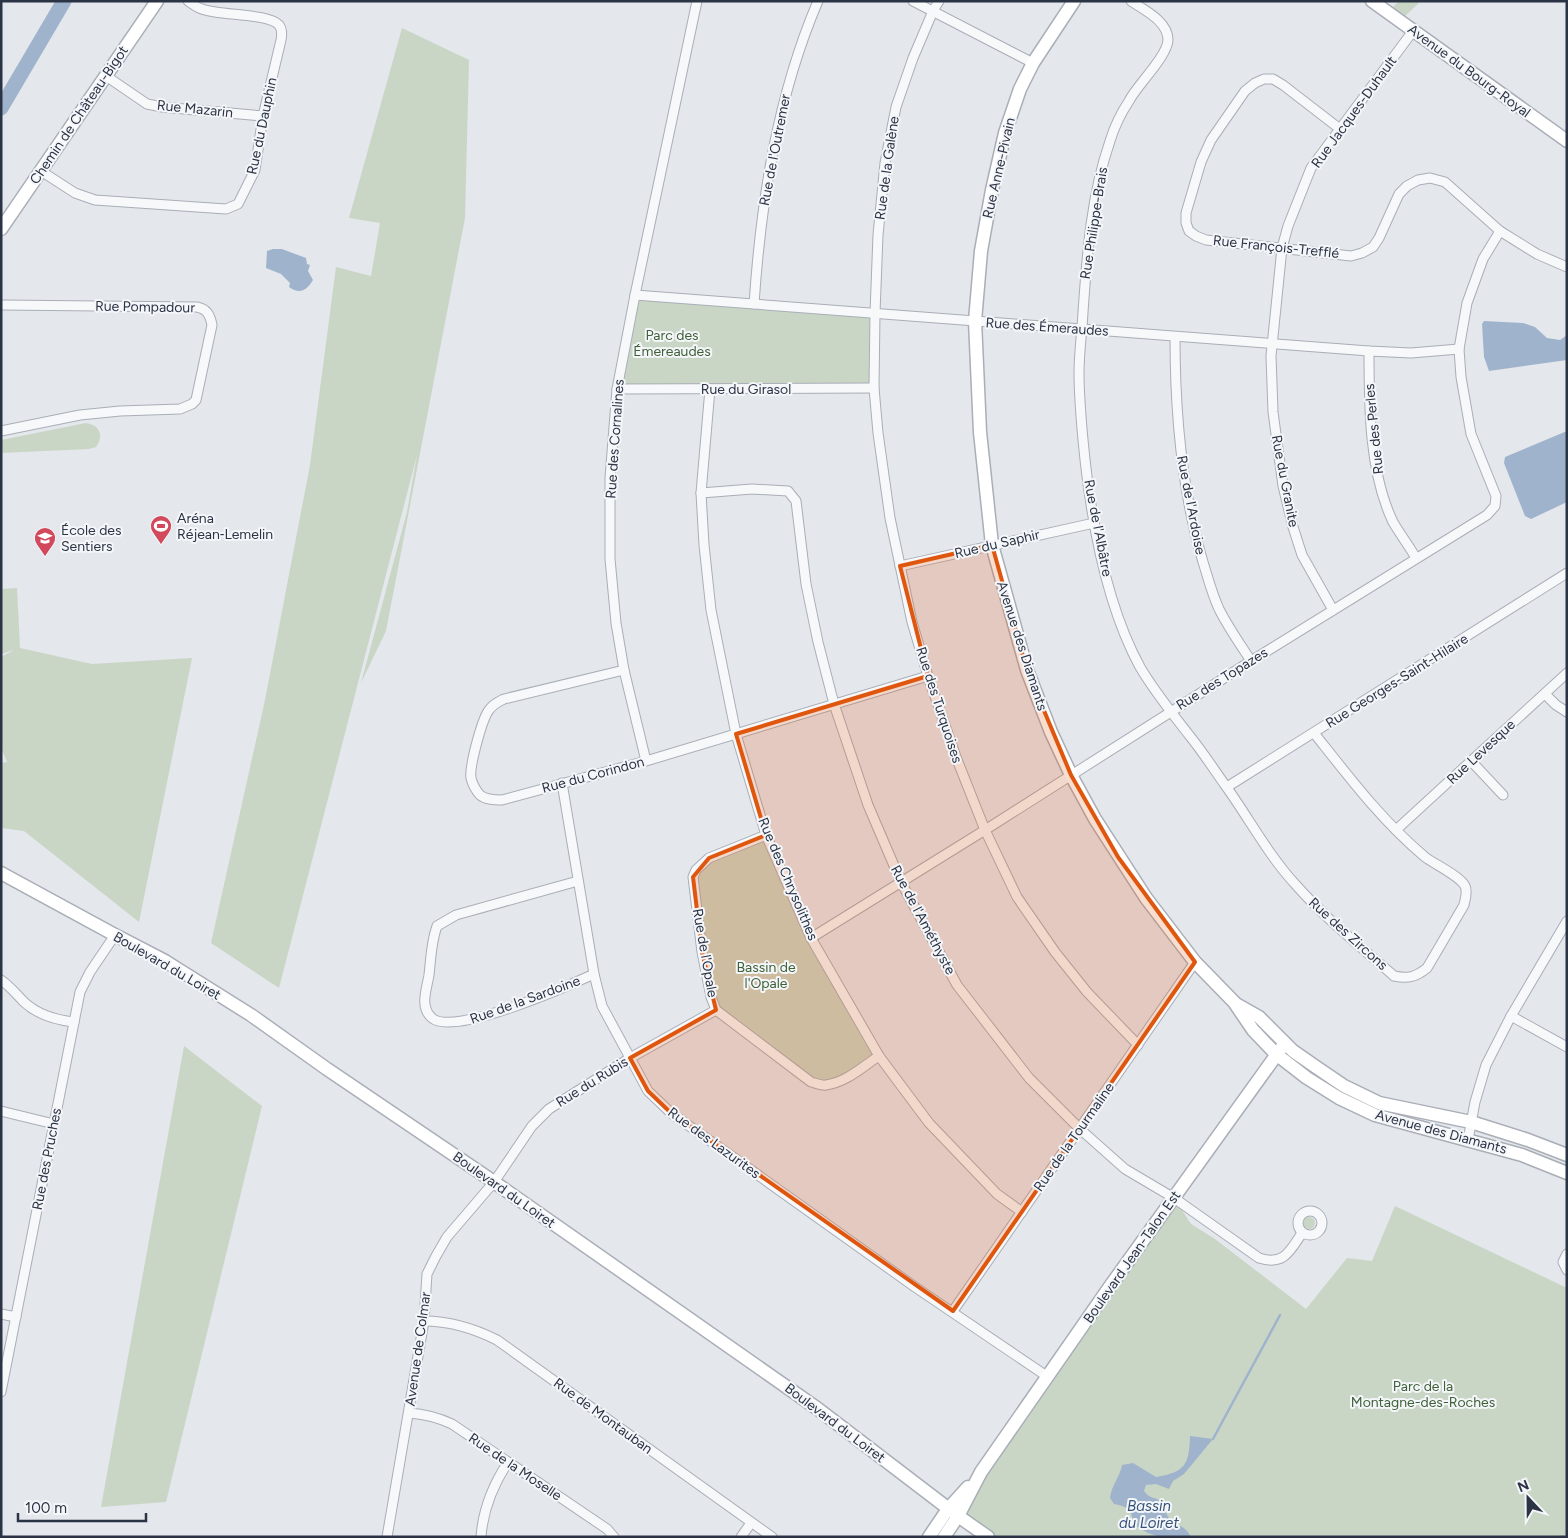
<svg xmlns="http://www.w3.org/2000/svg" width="1568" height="1538" viewBox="0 0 1568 1538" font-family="Figtree,sans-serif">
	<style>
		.green { fill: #c9d6c5 }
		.water { fill: #9fb4cc }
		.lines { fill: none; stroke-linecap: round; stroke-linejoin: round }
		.stream { stroke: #9fb4cc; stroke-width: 2.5 }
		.river { stroke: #9fb4cc; stroke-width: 15 }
		.street-casing { stroke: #a9aeb7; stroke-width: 11 }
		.secondary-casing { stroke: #a9aeb7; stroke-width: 15 }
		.street { stroke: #f7f8fa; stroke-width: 9 }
		.secondary { stroke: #fff; stroke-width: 12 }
		.marked { fill: #df570f; fill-opacity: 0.2; stroke: #df570f; stroke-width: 4; stroke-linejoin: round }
		.labels { text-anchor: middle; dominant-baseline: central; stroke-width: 4; stroke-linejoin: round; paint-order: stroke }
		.street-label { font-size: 14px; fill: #2b3445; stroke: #f4f6f9 }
		.park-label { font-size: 14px; fill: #3f6138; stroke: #f4f6f9 }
		.poi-label { font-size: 14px; fill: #2b3445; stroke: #f4f6f9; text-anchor: start }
		.water-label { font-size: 15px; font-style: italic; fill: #34527a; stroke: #f4f6f9 }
	</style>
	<rect width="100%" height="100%" fill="#e4e7ec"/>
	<!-- green -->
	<g class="green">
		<polygon points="1399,1 1421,1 1402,19 1391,9"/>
		<polygon points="402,28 469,60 465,218 386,631 361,683 407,512 417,455 279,988 211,943 265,700 310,465 336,267 371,276 380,223 349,218"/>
		<polygon points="635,295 875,313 874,388 617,389"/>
		<path d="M86,423C100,425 104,436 96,447L89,449L1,453V440Z"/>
		<polygon points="17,588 20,648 92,664 192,658 139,922 24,831 1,828 1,763 7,762 1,747 1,657 14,650 1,654 1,589"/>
		<polygon points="766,835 811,938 879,1056 825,1086 811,1082 716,1010 711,997 696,870"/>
		<polygon points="184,1046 262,1106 166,1502 101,1507"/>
		<polygon points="1174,1198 1191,1224 1215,1239 1306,1309 1347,1258 1372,1261 1395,1206 1567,1288 1567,1537 988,1537 958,1516"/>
		<circle cx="1309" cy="1223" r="6"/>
	</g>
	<!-- water -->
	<g class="water">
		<path d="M273,249H282L306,258L307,264L310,265L308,271L313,280C307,290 300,295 289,287L290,283L281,274L266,268L267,251Z"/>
		<polygon points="1484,321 1523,323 1535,327 1547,338 1560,340 1567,335 1567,360 1489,371 1484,357 1482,324"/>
		<polygon points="1567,431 1567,502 1531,519 1525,516 1504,463 1505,457"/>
		<path d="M1190,1436L1213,1439L1184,1474L1173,1481L1169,1489L1156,1484L1146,1485L1144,1491C1151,1500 1154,1496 1160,1501C1164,1504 1165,1514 1170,1519C1177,1528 1184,1523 1191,1537H1160L1148,1533L1134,1525C1132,1511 1128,1506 1114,1504L1110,1498C1111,1486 1120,1477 1122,1465L1133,1463L1156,1477C1186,1472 1189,1464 1190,1436Z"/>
	</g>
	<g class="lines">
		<!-- stream -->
		<polyline class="stream" points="1213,1439 1280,1315"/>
		<!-- river -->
		<polyline class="river" points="1,108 64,1"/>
		<!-- street casing -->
		<g class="street-casing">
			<g id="street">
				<polyline points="913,1 1033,63"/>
				<polyline points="939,1 933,11 913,58 896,107 885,163 878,235 875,313 874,388 878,433 890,518 912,622 928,676 956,757 985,830 1017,897 1055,952 1087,992 1138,1045"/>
				<path d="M1131,1C1144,10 1168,21 1168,40C1167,57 1137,85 1129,101C1121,113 1114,128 1110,141C1091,196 1087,254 1083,312C1082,332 1079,353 1079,373C1079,396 1081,418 1083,440C1090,514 1104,601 1140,667C1154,691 1172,713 1189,735C1202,751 1213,768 1225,785C1249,818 1268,855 1296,885C1325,918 1361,947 1394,976C1408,979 1416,977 1427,968L1464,905C1465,899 1468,892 1465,886C1460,876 1434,864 1425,857C1382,821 1349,777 1314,733"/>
				<polyline points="106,76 147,104 162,107 263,116"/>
				<polyline points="1340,129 1283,85 1273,79 1264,79 1255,83 1245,91 1211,140 1201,162 1186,213 1186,223 1189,231 1196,236 1206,240 1351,256 1362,253 1373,247 1379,238 1399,194 1407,186 1418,180 1430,178 1445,182 1500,231 1537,254 1567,267"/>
				<path d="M41,171L75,193L95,200L226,209L238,204L255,170L263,116L281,40C282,35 282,29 279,25C268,13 220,16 202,9C197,8 193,4 188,1"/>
				<polyline points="635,295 1369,351 1411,353 1459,349"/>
				<path d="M754,304C761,201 777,97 818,1"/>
				<path d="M1,305L197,307C207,309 210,315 212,325L196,400L192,404L180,409L120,411L80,415L1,431"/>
				<path d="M1175,337C1175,413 1181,489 1203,562C1208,578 1212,594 1219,609C1228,627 1240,644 1251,661"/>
				<path d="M1369,351C1369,406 1369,472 1393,522C1400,534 1409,546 1416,558"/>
				<polyline points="617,389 874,388"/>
				<polyline points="710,389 701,493 704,545 711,610 736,734 766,835 811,938 879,1056 929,1123 997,1194 1022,1212"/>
				<path d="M701,493L752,489L788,491L796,501L806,584L818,642L834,704L868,805L901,882L957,985L1029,1078L1080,1129L1125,1169L1174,1198L1259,1258C1284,1266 1290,1251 1302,1233"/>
				<polyline points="900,566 1094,523"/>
				<polyline points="1333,610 1302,555 1293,527 1283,486 1273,412 1271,356 1282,248 1288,226 1311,168 1413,31"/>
				<path d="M624,670L504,699C498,702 493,704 489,710C482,719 469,767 471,778C472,783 476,791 480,795C486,800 495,800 502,800L646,761L928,676"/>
				<polyline points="1545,694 1556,705 1567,712"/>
				<polyline points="646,761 624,670 616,623 610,559 610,478 617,389 635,295 697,1"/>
				<polyline points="1471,761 1503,795"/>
				<polyline points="562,783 594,974 602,1006 648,1091 671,1113 915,1287 1048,1377"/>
				<polyline points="1227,787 1567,573"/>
				<polyline points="1396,830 1567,673"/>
				<path d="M766,835L709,858L696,870L693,877L702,952L711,997L716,1010L811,1082C815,1083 821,1086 826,1085C847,1082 862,1067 879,1056"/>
				<path d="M578,881L456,915L437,926C431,942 431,958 429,975C427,988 419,1007 432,1018C453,1037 568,986 594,974"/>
				<polyline points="811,938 985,830 1251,661 1487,515 1495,506 1496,496 1471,434 1461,377 1459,349 1467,303 1483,259 1500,231"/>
				<path d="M1,980C10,986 16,994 24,1002C38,1015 56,1020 74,1022"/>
				<polyline points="1511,1016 1567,1047"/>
				<polyline points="1,1111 54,1124"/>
				<polyline points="1468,1140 1475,1102 1486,1065 1511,1016 1567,921"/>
				<circle cx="1310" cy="1223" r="12"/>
				<polyline points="1567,1254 1563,1262 1567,1270"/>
				<polyline points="953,1311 1195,962"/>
				<polyline points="1,1314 16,1317"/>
				<path d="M424,1321C450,1321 473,1328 497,1340L772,1537"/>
				<polyline points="1,1392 80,992 90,972 115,935"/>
				<path d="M409,1413C425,1414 437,1417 452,1424L607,1529L614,1537"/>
				<polyline points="387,1537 424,1321 427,1274 436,1256 447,1237 494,1182 532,1126 549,1109 630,1058 716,1010"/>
				<path d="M481,1537C483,1508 493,1485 508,1462"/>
				<polyline points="741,1537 751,1523"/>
			</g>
		</g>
		<!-- secondary casing -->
		<g class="secondary-casing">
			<g id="secondary">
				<polyline points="1074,1 1033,63 1020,89 1005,133 992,190 981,251 975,321 980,432 992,545 1027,670 1051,732 1071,775 1095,819 1146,898 1195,962 1234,1002 1253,1030 1276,1054 1307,1078 1339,1098 1375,1115 1522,1155 1567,1173"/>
				<polyline points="1372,1 1567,141"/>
				<polyline points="1,229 157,1"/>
				<polyline points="1,873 115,935 165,961 251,1015 327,1069 494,1182 818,1409 958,1516 988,1537"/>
				<polyline points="1236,1004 1259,1017 1293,1051 1316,1067 1344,1086 1379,1103 1471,1122 1528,1140 1567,1155"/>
				<polyline points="929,1537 948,1509 968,1487"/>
				<polyline points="944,1537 958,1516 981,1472 1111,1285 1285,1043"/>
			</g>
		</g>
		<!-- street -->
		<use href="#street" class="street"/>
		<!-- secondary -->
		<use href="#secondary" class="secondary"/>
	</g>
	<!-- marked area -->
	<path class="marked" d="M992,545L1027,670L1071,775L1118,857L1195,962L953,1311L671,1113L648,1091L630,1058L716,1010L702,952L693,877L709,858L766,835L736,734L928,676L900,566Z"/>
	<!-- icons -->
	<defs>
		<g id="stadium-pin" transform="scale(1.125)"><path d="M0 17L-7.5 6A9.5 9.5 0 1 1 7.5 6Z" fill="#d1495b" stroke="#f4f6f9"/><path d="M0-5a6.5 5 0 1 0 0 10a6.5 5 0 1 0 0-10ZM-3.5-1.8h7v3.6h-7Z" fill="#fff"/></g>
		<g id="school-pin" transform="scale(1.125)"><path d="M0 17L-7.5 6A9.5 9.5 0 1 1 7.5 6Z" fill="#d1495b" stroke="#f4f6f9"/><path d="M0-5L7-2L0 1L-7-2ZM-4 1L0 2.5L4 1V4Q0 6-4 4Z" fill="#fff"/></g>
	</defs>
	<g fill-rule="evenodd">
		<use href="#stadium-pin" x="161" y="526"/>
		<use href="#school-pin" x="45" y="538"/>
	</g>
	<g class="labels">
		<!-- street labels -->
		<g class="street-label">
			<text transform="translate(1469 71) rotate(36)">Avenue du Bourg-Royal</text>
			<text transform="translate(195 109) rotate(6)">Rue Mazarin</text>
			<text transform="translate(1354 112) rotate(-54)">Rue Jacques-Duhault</text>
			<text transform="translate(79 115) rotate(-56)">Chemin de Château-Bigot</text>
			<text transform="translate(262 126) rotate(-78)">Rue du Dauphin</text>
			<text transform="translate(775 150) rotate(-79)">Rue de l'Outremer</text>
			<text transform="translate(887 168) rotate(-82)">Rue de la Galène</text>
			<text transform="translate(999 168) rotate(-77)">Rue Anne-Pivain</text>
			<text transform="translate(1094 223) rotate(-81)">Rue Philippe-Brais</text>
			<text transform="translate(1276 247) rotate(6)">Rue François-Trefflé</text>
			<text transform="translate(145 307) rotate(1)">Rue Pompadour</text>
			<text transform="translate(1047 327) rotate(4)">Rue des Émeraudes</text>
			<text x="746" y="389">Rue du Girasol</text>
			<text transform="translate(1374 429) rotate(-96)">Rue des Perles</text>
			<text transform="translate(615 439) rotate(-86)">Rue des Cornalines</text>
			<text transform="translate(1285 481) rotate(79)">Rue du Granite</text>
			<text transform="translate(1191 505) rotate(79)">Rue de l'Ardoise</text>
			<text transform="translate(1098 528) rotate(79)">Rue de l'Albâtre</text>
			<text transform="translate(997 544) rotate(-13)">Rue du Saphir</text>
			<text transform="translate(1022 646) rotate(72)">Avenue des Diamants</text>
			<text transform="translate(1222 679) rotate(-32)">Rue des Topazes</text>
			<text transform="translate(1397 681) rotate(-32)">Rue Georges-Saint-Hilaire</text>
			<text transform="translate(939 705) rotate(72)">Rue des Turquoises</text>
			<text transform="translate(1481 752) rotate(-43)">Rue Levesque</text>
			<text transform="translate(593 775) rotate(-15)">Rue du Corindon</text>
			<text transform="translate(788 879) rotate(67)">Rue des Chrysolithes</text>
			<text transform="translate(923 920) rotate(62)">Rue de l'Améthyste</text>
			<text transform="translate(1348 934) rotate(42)">Rue des Zircons</text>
			<text transform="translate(705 953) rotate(80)">Rue de l'Opale</text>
			<text transform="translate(167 966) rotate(30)">Boulevard du Loiret</text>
			<text transform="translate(525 1000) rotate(-20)">Rue de la Sardoine</text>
			<text transform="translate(592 1082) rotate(-32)">Rue du Rubis</text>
			<text transform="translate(1441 1132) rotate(15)">Avenue des Diamants</text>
			<text transform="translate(1074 1137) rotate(-55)">Rue de la Tourmaline</text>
			<text transform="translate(714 1143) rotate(36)">Rue des Lazurites</text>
			<text transform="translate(47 1159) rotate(-79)">Rue des Pruches</text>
			<text transform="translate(504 1190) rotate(35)">Boulevard du Loiret</text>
			<text transform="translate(1132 1257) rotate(-55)">Boulevard Jean-Talon Est</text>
			<text transform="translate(418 1349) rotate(-82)">Avenue de Colmar</text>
			<text transform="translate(603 1416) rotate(36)">Rue de Montauban</text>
			<text transform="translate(835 1423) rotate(37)">Boulevard du Loiret</text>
			<text transform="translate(515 1467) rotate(34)">Rue de la Moselle</text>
		</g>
		<!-- park labels -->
		<g class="park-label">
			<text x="672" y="335">Parc des<tspan x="672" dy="16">Émereaudes</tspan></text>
			<text x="766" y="967">Bassin de<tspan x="766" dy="16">l'Opale</tspan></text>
			<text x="1423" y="1386">Parc de la<tspan x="1423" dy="16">Montagne-des-Roches</tspan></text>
		</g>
		<!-- poi labels -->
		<g class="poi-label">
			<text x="177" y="518">Aréna<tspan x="177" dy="16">Réjean‑Lemelin</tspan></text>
			<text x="61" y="530">École des<tspan x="61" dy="16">Sentiers</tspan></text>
		</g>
		<!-- water labels -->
		<g class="water-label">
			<text x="1149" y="1506">Bassin<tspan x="1149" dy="17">du Loiret</tspan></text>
		</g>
	</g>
	<!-- border -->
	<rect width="1568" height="1538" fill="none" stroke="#2b3445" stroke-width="5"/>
	<!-- north arrow -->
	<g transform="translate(1528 1498) rotate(338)" stroke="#f4f6f9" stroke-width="4" paint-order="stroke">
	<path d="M0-4L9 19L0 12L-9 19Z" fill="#2b3445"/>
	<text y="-8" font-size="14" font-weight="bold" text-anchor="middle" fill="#2b3445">N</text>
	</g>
	<!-- scale -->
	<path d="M18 1513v8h128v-8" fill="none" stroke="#2b3445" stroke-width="2.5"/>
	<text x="25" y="1513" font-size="15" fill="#2b3445" stroke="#f4f6f9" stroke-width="4" paint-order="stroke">100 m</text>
</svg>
